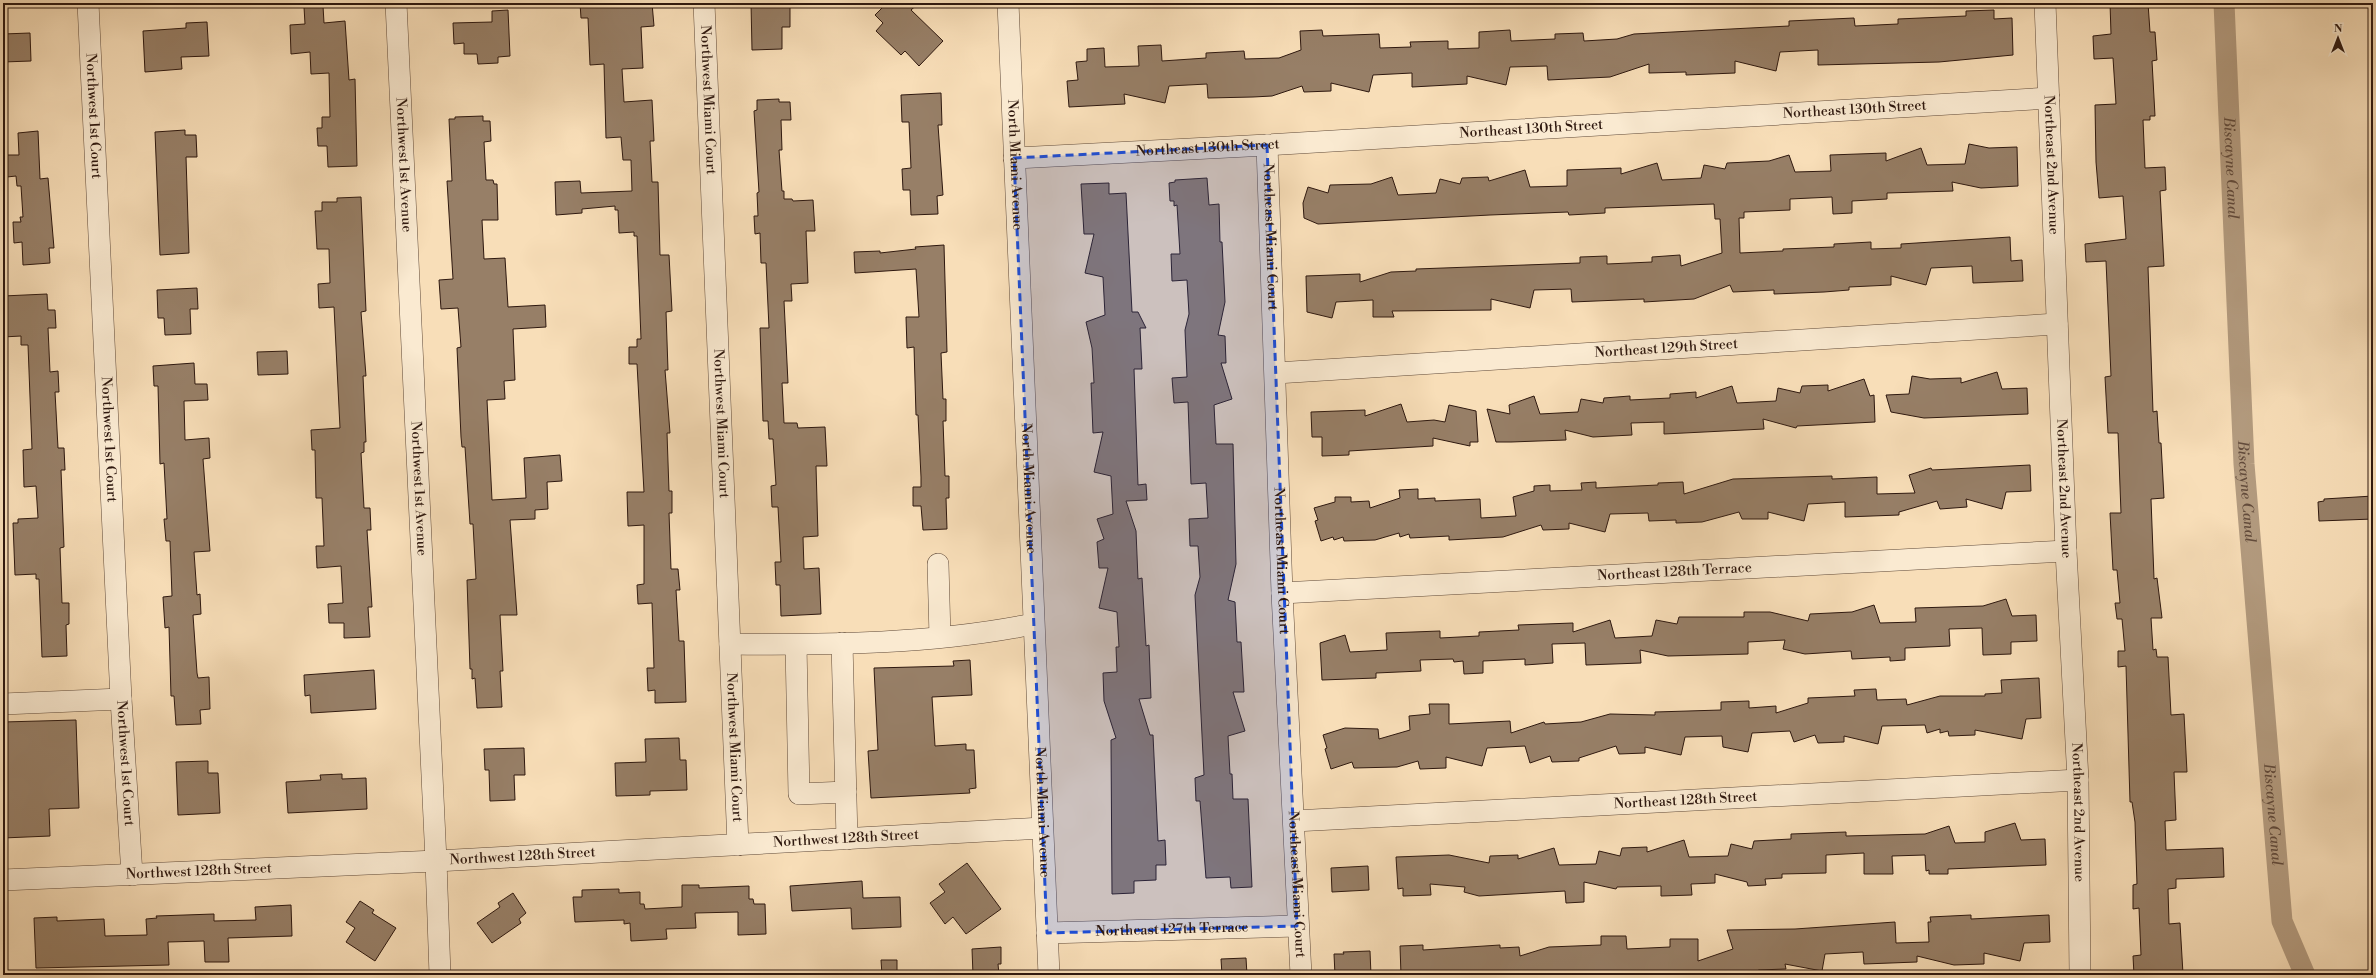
<svg xmlns="http://www.w3.org/2000/svg" width="2376" height="978" viewBox="0 0 2376 978" font-family="'Libre Bodoni',serif">
	<style>
		.lines { fill: none; stroke-linecap: round; stroke-linejoin: round }
		.canal { stroke: #b39b7f; stroke-width: 21 }
		.building { fill: #977f67; stroke: #2e180f }
		.minor-casing { stroke: #604a39; stroke-width: 22 }
		.minor { stroke: #faead1; stroke-width: 21 }
		.marked { fill: #1d4ed8; fill-opacity: 0.2; stroke: #1d4ed8; stroke-width: 3; stroke-dasharray: 8 5; stroke-linejoin: round }
		.labels { text-anchor: middle; dominant-baseline: central; stroke-width: 3.5; stroke-linejoin: round; paint-order: stroke }
		.street-label { font-size: 14px; fill: #2e180f; stroke: #faead1 }
		.water-label { font-size: 15px; font-style: italic; fill: #634c3c; stroke: #faead1 }
	</style>
	<rect width="100%" height="100%" fill="#f8deb8"/>
	<filter id="stains"><feTurbulence type="fractalNoise" baseFrequency=".005" numOctaves="4"/><feColorMatrix values="0 0 0 0 .2 0 0 0 0 .09 0 0 0 0 .02 0 0 0 .5 -.17"/></filter>
	<radialGradient id="worn" r=".72"><stop offset=".6" stop-color="#630" stop-opacity="0"/><stop offset="1" stop-color="#630" stop-opacity=".3"/></radialGradient>
	<g class="lines">
		<!-- canal -->
		<path class="canal" id="s1" d="M2224,3L2244,464L2282,921L2305,975"/>
	</g>
	<!-- building -->
	<g class="building">
		<polygon points="580,3 652,3 654,26 641,27 643,68 622,69 624,102 652,100 654,141 650,141 652,182 658,182 660,255 669,255 672,311 666,312 668,370 665,370 670,433 667,433 669,491 672,491 672,513 669,513 671,569 678,569 680,590 676,590 679,641 684,641 686,702 655,703 655,690 648,691 647,668 654,668 652,603 638,604 637,585 644,584 644,525 628,526 627,492 644,492 637,364 629,364 629,347 637,347 637,339 641,339 637,236 634,236 634,232 619,233 618,210 615,210 615,206 582,209 582,213 556,215 555,182 580,181 581,193 632,191 631,160 623,160 621,137 606,138 604,64 590,65 588,18 581,18"/>
		<polygon points="751,3 781,3 782,7 790,7 790,27 782,27 782,49 752,50"/>
		<polygon points="887,3 919,3 911,10 943,41 919,66 905,51 901,55 876,31 883,23 875,15"/>
		<polygon points="2110,3 2148,3 2150,32 2155,32 2157,60 2152,61 2155,116 2150,116 2150,120 2143,120 2145,168 2165,167 2166,190 2160,191 2164,266 2148,267 2153,412 2157,411 2159,443 2161,443 2164,498 2151,499 2154,579 2157,578 2162,618 2151,618 2153,650 2156,649 2157,657 2168,657 2171,715 2184,714 2187,772 2174,772 2176,820 2165,821 2166,850 2223,848 2224,877 2176,879 2176,888 2168,889 2169,924 2180,923 2183,974 2134,975 2133,956 2141,955 2139,908 2133,909 2133,885 2137,884 2135,822 2132,802 2130,802 2126,666 2118,667 2118,651 2125,651 2122,619 2117,619 2115,603 2120,603 2117,570 2113,570 2110,513 2121,513 2118,433 2108,433 2105,377 2111,376 2106,261 2086,262 2085,244 2126,239 2123,196 2099,198 2096,162 2095,105 2116,104 2113,58 2094,59 2093,36 2111,34"/>
		<polygon points="323,6 324,23 345,21 349,80 355,79 357,166 328,167 327,146 318,146 317,128 322,128 322,117 330,117 329,73 311,74 310,52 291,54 290,25 305,24 304,7"/>
		<polygon points="508,10 510,56 498,57 498,63 478,64 477,54 464,54 464,43 454,44 453,23 492,22 492,11"/>
		<polygon points="1994,10 1994,19 2012,18 2013,55 1939,62 1818,65 1818,50 1780,52 1776,71 1735,61 1735,73 1686,75 1686,72 1649,73 1649,64 1610,77 1548,80 1547,66 1510,67 1506,85 1467,76 1467,84 1412,87 1412,73 1373,75 1369,92 1331,83 1331,91 1304,92 1302,86 1272,96 1253,97 1208,98 1207,84 1169,86 1165,103 1124,94 1125,104 1069,107 1067,81 1078,80 1076,62 1087,61 1087,49 1104,48 1105,67 1139,66 1138,46 1161,45 1162,61 1206,58 1206,53 1244,51 1245,59 1279,58 1301,50 1300,31 1322,30 1323,36 1379,34 1380,48 1411,47 1410,42 1448,41 1448,49 1479,48 1479,32 1510,30 1511,41 1555,39 1555,34 1583,33 1584,41 1617,39 1634,34 1789,26 1789,21 1854,18 1855,26 1898,24 1898,19 1966,16 1966,11"/>
		<polygon points="207,22 209,56 181,57 182,69 145,72 143,31 186,28 186,23"/>
		<polygon points="30,33 31,61 3,62 3,34"/>
		<polygon points="941,93 942,125 938,125 943,195 937,196 938,214 911,215 910,190 903,190 902,169 911,168 909,122 902,122 901,95"/>
		<polygon points="779,99 779,102 790,102 791,120 781,120 782,150 779,150 782,191 784,191 784,199 792,199 793,201 813,200 815,231 806,231 808,283 791,284 792,301 784,301 788,383 782,383 784,423 797,423 798,428 825,427 827,466 816,466 818,536 803,537 804,569 819,568 821,614 781,616 780,585 776,585 775,562 781,562 778,507 772,507 771,486 776,485 773,439 769,439 768,421 763,421 760,328 769,328 766,263 761,263 760,233 755,234 754,216 758,216 757,193 759,192 754,111 757,110 757,100"/>
		<polygon points="483,116 483,121 490,121 491,141 484,142 486,180 493,180 494,184 497,184 498,220 482,220 484,259 505,258 508,307 545,305 546,327 513,329 515,380 504,381 505,399 487,400 492,500 526,498 524,458 560,455 562,481 547,482 548,509 535,510 535,519 510,520 517,615 500,615 503,671 500,671 502,707 477,708 475,678 472,679 472,669 470,669 467,580 476,579 473,524 470,524 465,447 462,447 461,437 457,348 461,347 458,308 441,309 439,280 453,279 447,181 452,181 449,119 455,119 455,117"/>
		<polygon points="185,130 185,135 196,135 197,157 186,157 189,253 160,255 155,132"/>
		<polygon points="38,131 40,179 48,178 54,248 49,248 50,263 23,265 22,242 14,243 13,222 21,222 20,217 23,217 21,186 17,186 16,176 7,177 5,155 19,155 18,133"/>
		<polygon points="1969,144 1989,148 2017,147 2018,186 1981,188 1952,182 1953,191 1887,193 1887,199 1852,201 1852,213 1833,214 1832,197 1790,199 1790,210 1744,212 1744,218 1739,218 1740,253 1783,251 1783,249 1834,247 1834,244 1871,242 1871,249 1901,248 1901,244 2010,237 2011,261 2022,260 2023,281 1973,283 1972,266 1931,268 1926,285 1891,276 1891,285 1849,287 1849,290 1824,292 1774,294 1774,290 1733,292 1730,285 1694,299 1644,302 1644,299 1572,302 1571,289 1534,290 1530,308 1491,299 1491,310 1392,311 1394,317 1373,317 1373,300 1336,302 1332,318 1307,312 1306,276 1360,274 1360,282 1391,272 1416,271 1416,269 1580,263 1580,257 1607,256 1607,264 1652,262 1652,257 1680,255 1681,266 1722,253 1720,219 1715,219 1714,204 1605,208 1605,213 1569,215 1568,212 1490,215 1318,224 1304,218 1303,203 1308,187 1328,193 1330,185 1371,184 1392,177 1398,195 1436,193 1440,179 1460,184 1462,178 1488,177 1489,181 1525,170 1530,187 1567,186 1567,170 1621,168 1621,174 1657,163 1662,180 1701,178 1704,165 1725,169 1727,163 1769,161 1789,155 1795,172 1831,171 1830,155 1886,153 1886,161 1921,148 1927,165 1965,164"/>
		<polygon points="1207,178 1209,205 1219,204 1220,242 1222,242 1225,302 1218,335 1225,336 1226,363 1221,363 1232,399 1214,405 1216,444 1233,444 1236,564 1228,600 1235,602 1237,642 1241,642 1244,692 1233,692 1245,731 1228,736 1230,774 1232,774 1233,799 1248,799 1252,887 1231,888 1230,877 1206,878 1200,801 1196,801 1195,778 1204,775 1195,595 1200,577 1198,546 1190,546 1189,519 1208,518 1206,483 1191,484 1188,402 1174,403 1172,378 1187,377 1185,330 1189,314 1187,280 1172,281 1171,254 1180,254 1177,205 1174,206 1174,201 1170,201 1169,183 1175,182 1175,180"/>
		<polygon points="1109,183 1109,194 1126,193 1132,312 1138,312 1146,328 1140,328 1142,369 1134,369 1138,485 1146,484 1147,500 1126,501 1136,531 1138,579 1142,578 1146,646 1149,645 1151,698 1139,699 1150,735 1153,735 1158,841 1165,840 1166,865 1156,865 1156,880 1134,881 1134,893 1112,894 1111,740 1116,738 1104,701 1103,673 1117,672 1116,647 1119,647 1117,612 1099,608 1108,568 1099,568 1097,542 1104,539 1097,519 1113,514 1111,476 1094,472 1103,432 1093,433 1091,383 1094,383 1092,348 1086,322 1105,315 1103,277 1085,273 1094,234 1084,234 1081,184"/>
		<polygon points="361,197 366,311 361,312 366,376 363,376 366,442 364,442 364,452 361,453 364,508 370,508 371,530 367,530 372,607 368,607 370,637 344,638 344,623 329,623 328,604 343,603 341,566 317,568 316,546 324,546 322,498 316,498 315,450 312,450 311,430 340,428 334,307 319,308 318,284 330,283 329,249 317,249 315,211 322,211 322,202 337,202 337,198"/>
		<polygon points="944,245 947,352 941,353 943,399 946,399 946,421 943,421 945,476 949,476 949,498 946,498 947,529 923,530 921,506 913,506 913,487 921,487 921,477 918,415 916,415 914,347 907,348 906,317 919,317 916,269 855,273 854,252 880,251 880,253 916,249 915,247"/>
		<polygon points="197,288 198,309 190,309 191,334 165,335 164,318 158,318 157,290"/>
		<polygon points="47,294 48,310 55,310 56,328 48,328 50,372 58,371 59,392 55,392 58,448 64,448 65,470 61,470 64,547 60,548 62,603 69,603 69,624 66,625 67,656 42,657 39,579 36,579 36,574 15,575 13,523 18,523 18,519 38,518 36,486 24,487 23,450 32,449 28,345 21,345 21,336 3,337 3,296"/>
		<polygon points="287,351 288,374 258,375 257,352"/>
		<polygon points="194,363 195,384 207,384 208,400 184,401 185,440 209,438 210,458 203,459 210,551 194,552 197,595 200,594 201,614 193,615 197,673 198,678 209,677 210,709 200,710 201,724 176,725 174,696 171,696 169,627 165,628 163,597 172,596 170,541 166,541 164,519 167,519 164,463 160,464 158,386 154,386 153,366"/>
		<polygon points="1997,372 2002,389 2027,388 2028,414 1924,418 1891,412 1886,395 1909,394 1912,376 1930,379 1961,378 1961,383"/>
		<polygon points="1864,379 1870,396 1874,395 1875,422 1797,426 1796,428 1763,419 1764,429 1664,434 1664,422 1631,423 1632,435 1593,437 1565,430 1566,440 1511,442 1496,442 1487,409 1510,414 1509,405 1534,396 1540,414 1578,412 1581,399 1603,403 1604,398 1630,396 1630,400 1670,398 1670,394 1696,392 1696,398 1732,386 1737,403 1776,401 1778,388 1800,393 1802,386 1828,385 1828,391"/>
		<polygon points="1401,404 1407,422 1434,420 1445,422 1449,405 1476,411 1478,442 1470,442 1470,446 1433,438 1433,446 1349,451 1349,455 1322,456 1322,437 1312,437 1311,412 1365,410 1365,416"/>
		<polygon points="2030,465 2031,491 2006,492 2002,509 1966,499 1967,507 1940,509 1937,501 1899,512 1899,515 1845,517 1845,502 1808,504 1804,521 1768,512 1768,519 1742,519 1739,512 1702,522 1676,523 1676,520 1649,521 1648,513 1610,514 1605,532 1569,523 1569,529 1543,530 1541,525 1503,537 1449,540 1449,536 1410,538 1409,534 1400,537 1399,533 1375,540 1344,541 1343,537 1334,540 1333,537 1321,541 1315,521 1318,520 1314,508 1335,502 1335,497 1351,497 1351,502 1369,501 1370,508 1400,498 1399,490 1418,489 1418,499 1435,498 1435,501 1480,499 1481,518 1516,516 1513,497 1534,491 1534,486 1550,485 1550,491 1582,490 1581,483 1596,482 1596,488 1658,485 1658,483 1683,482 1684,494 1733,479 1832,476 1832,479 1877,477 1877,494 1915,493 1909,475 1931,468 1932,470"/>
		<polygon points="2373,496 2373,519 2319,521 2318,502 2324,501 2324,499"/>
		<polygon points="2006,599 2012,616 2036,615 2037,641 2011,642 2011,654 1983,655 1982,628 1949,629 1950,646 1905,648 1905,660 1890,661 1890,657 1852,659 1851,651 1805,654 1783,649 1785,640 1748,642 1748,654 1668,656 1640,650 1641,663 1586,665 1585,643 1552,644 1553,663 1525,665 1525,659 1483,661 1483,673 1464,674 1463,661 1454,662 1453,659 1420,660 1421,671 1376,673 1376,678 1322,680 1320,643 1345,635 1350,652 1387,650 1386,633 1440,631 1440,638 1479,636 1479,632 1519,630 1518,625 1573,623 1573,632 1610,620 1615,638 1652,636 1656,620 1677,624 1679,617 1744,617 1744,612 1770,612 1808,621 1810,614 1852,612 1874,605 1880,623 1916,622 1915,608 1983,606"/>
		<polygon points="970,660 972,695 932,697 935,746 966,744 966,750 974,750 976,788 969,789 970,793 871,798 868,751 878,750 874,668 954,666 953,661"/>
		<polygon points="374,670 376,709 311,713 310,695 305,696 304,675"/>
		<polygon points="2039,678 2041,718 2026,719 2022,739 1975,730 1975,735 1949,736 1948,731 1940,733 1940,729 1927,733 1925,725 1882,726 1878,744 1844,736 1844,742 1818,743 1815,735 1794,742 1790,731 1752,733 1748,752 1723,747 1722,736 1685,737 1681,755 1645,747 1645,753 1619,754 1616,746 1579,758 1579,761 1552,762 1550,756 1530,763 1525,746 1487,748 1482,766 1446,757 1446,768 1420,769 1418,761 1397,767 1354,768 1352,762 1331,769 1325,749 1327,748 1323,735 1345,728 1378,729 1379,739 1410,730 1409,716 1430,714 1429,704 1449,704 1449,724 1510,721 1511,733 1544,722 1545,724 1581,722 1610,714 1655,715 1655,712 1721,710 1721,702 1749,701 1749,708 1776,706 1776,713 1808,703 1808,698 1855,696 1854,690 1876,689 1877,700 1906,699 1907,705 1940,696 1985,696 1985,694 2002,693 2001,680"/>
		<polygon points="76,720 79,808 49,809 50,836 3,838 3,722"/>
		<polygon points="679,738 680,760 686,760 687,790 650,791 650,795 616,796 615,763 646,762 645,739"/>
		<polygon points="524,748 525,775 514,775 515,800 490,801 489,770 485,770 484,749"/>
		<polygon points="208,761 208,773 218,773 220,813 178,815 176,762"/>
		<polygon points="342,774 342,779 366,778 367,809 288,813 286,782 321,780 320,775"/>
		<polygon points="2015,823 2021,840 2045,839 2046,865 1948,869 1948,874 1929,874 1929,870 1926,871 1925,855 1892,856 1893,874 1864,874 1864,853 1826,855 1826,873 1782,874 1782,878 1765,879 1766,885 1748,886 1747,882 1715,874 1715,883 1691,884 1692,895 1661,896 1661,886 1617,887 1616,889 1584,882 1584,902 1566,903 1565,891 1479,896 1464,892 1465,887 1430,884 1431,895 1403,896 1403,888 1398,889 1396,857 1449,855 1489,863 1490,856 1518,855 1518,859 1554,848 1559,865 1596,864 1599,851 1620,856 1622,848 1647,847 1647,852 1684,840 1689,857 1728,856 1731,844 1752,849 1754,841 1791,839 1791,834 1846,832 1846,836 1925,834 1949,826 1955,843 1985,842 1985,832"/>
		<polygon points="967,863 1001,909 966,934 953,917 945,924 930,903 945,892 939,884"/>
		<polygon points="1368,866 1369,890 1332,892 1331,868"/>
		<polygon points="862,881 863,898 900,897 901,927 852,929 851,908 792,911 790,886"/>
		<polygon points="682,885 699,885 699,888 749,886 749,899 753,899 754,904 765,904 766,934 738,935 738,912 695,913 696,928 666,929 667,939 631,941 630,923 624,924 624,920 575,922 573,897 582,897 582,890 619,889 619,893 640,892 640,904 644,904 645,909 682,907"/>
		<polygon points="513,893 526,913 519,919 521,923 492,943 477,923 500,907 498,903"/>
		<polygon points="360,901 374,910 372,913 396,928 375,961 346,942 355,928 346,922"/>
		<polygon points="291,905 292,936 228,938 229,962 205,962 204,941 168,942 169,965 36,968 34,918 57,917 57,921 104,919 105,936 147,935 146,919 157,918 156,916 214,914 214,921 256,920 255,907"/>
		<polygon points="1971,915 1971,919 2049,915 2050,942 2024,943 2020,961 1984,953 1984,964 1954,965 1917,956 1917,962 1864,964 1863,952 1825,954 1822,971 1785,964 1786,969 1759,970 1744,975 1401,975 1400,946 1423,945 1423,950 1500,945 1500,948 1519,947 1520,956 1549,947 1601,945 1601,936 1626,936 1627,949 1670,947 1670,939 1698,939 1698,961 1733,949 1727,930 1795,929 1895,922 1896,943 1929,942 1928,922 1931,922 1930,917"/>
		<polygon points="1001,947 1001,964 998,964 999,975 973,975 972,949"/>
		<polygon points="1370,951 1371,975 1335,975 1334,954 1344,954 1343,952"/>
		<polygon points="1246,958 1247,975 1222,975 1221,959"/>
		<polygon points="881,960 897,960 897,975 882,975"/>
	</g>
	<g class="lines">
		<!-- minor casing -->
		<g class="minor-casing">
			<g id="minor">
				<path id="s2" d="M88,3L121,699L132,875"/>
				<path id="s3" d="M396,3L436,861L440,975"/>
				<path id="s4" d="M704,3L738,845"/>
				<path id="s5" d="M1008,3L1049,975"/>
				<path id="s6" d="M2045,3L2066,551L2078,780L2080,975"/>
				<path id="s7" d="M1267,145L1282,593L1301,975"/>
				<path id="s8" d="M1014,158L1267,145L2049,98"/>
				<path id="s9" d="M1276,373L2057,324"/>
				<polyline points="938,564 940,637"/>
				<path id="s10" d="M1282,593L2066,551"/>
				<polyline points="842,643 847,839"/>
				<path d="M730,644C831,645 934,644 1033,624"/>
				<polyline points="796,645 799,794 846,792"/>
				<polyline points="3,704 121,699"/>
				<path id="s11" d="M1294,821L2078,780"/>
				<path id="s12" d="M3,880L436,861L1042,828"/>
				<path id="s13" d="M1047,933L1297,926"/>
			</g>
		</g>
		<!-- minor -->
		<use href="#minor" class="minor"/>
	</g>
	<!-- marked area -->
	<path class="marked" d="M1267,145L1297,926L1047,933L1014,158Z"/>
	<g class="labels">
		<!-- street labels -->
		<g class="street-label">
			<text stroke="none"><textPath href="#s4" startOffset="97">Northwest Miami Court</textPath></text>
			<text stroke="none"><textPath href="#s8" startOffset="842">Northeast 130th Street</textPath></text>
			<text stroke="none"><textPath href="#s2" startOffset="113">Northwest 1st Court</textPath></text>
			<text stroke="none"><textPath href="#s8" startOffset="518">Northeast 130th Street</textPath></text>
			<text stroke="none"><textPath href="#s8" startOffset="194">Northeast 130th Street</textPath></text>
			<text stroke="none"><textPath href="#s3" startOffset="162">Northwest 1st Avenue</textPath></text>
			<text stroke="none"><textPath href="#s5" startOffset="162">North Miami Avenue</textPath></text>
			<text stroke="none"><textPath href="#s6" startOffset="162">Northeast 2nd Avenue</textPath></text>
			<text stroke="none"><textPath href="#s7" startOffset="92">Northeast Miami Court</textPath></text>
			<text stroke="none"><textPath href="#s9" startOffset="391">Northeast 129th Street</textPath></text>
			<text stroke="none"><textPath href="#s4" startOffset="421">Northwest Miami Court</textPath></text>
			<text stroke="none"><textPath href="#s2" startOffset="437">Northwest 1st Court</textPath></text>
			<text stroke="none"><textPath href="#s3" startOffset="486">Northwest 1st Avenue</textPath></text>
			<text stroke="none"><textPath href="#s5" startOffset="486">North Miami Avenue</textPath></text>
			<text stroke="none"><textPath href="#s6" startOffset="486">Northeast 2nd Avenue</textPath></text>
			<text stroke="none"><textPath href="#s7" startOffset="416">Northeast Miami Court</textPath></text>
			<text stroke="none"><textPath href="#s10" startOffset="393">Northeast 128th Terrace</textPath></text>
			<text stroke="none"><textPath href="#s4" startOffset="745">Northwest Miami Court</textPath></text>
			<text stroke="none"><textPath href="#s2" startOffset="761">Northwest 1st Court</textPath></text>
			<text stroke="none"><textPath href="#s11" startOffset="392">Northeast 128th Street</textPath></text>
			<text stroke="none"><textPath href="#s5" startOffset="810">North Miami Avenue</textPath></text>
			<text stroke="none"><textPath href="#s6" startOffset="810">Northeast 2nd Avenue</textPath></text>
			<text stroke="none"><textPath href="#s12" startOffset="844">Northwest 128th Street</textPath></text>
			<text stroke="none"><textPath href="#s12" startOffset="520">Northwest 128th Street</textPath></text>
			<text stroke="none"><textPath href="#s12" startOffset="196">Northwest 128th Street</textPath></text>
			<text stroke="none"><textPath href="#s7" startOffset="740">Northeast Miami Court</textPath></text>
			<text stroke="none"><textPath href="#s13" startOffset="125">Northeast 127th Terrace</textPath></text>
		</g>
		<!-- water labels -->
		<g class="water-label">
			<text stroke="none"><textPath href="#s1" startOffset="165">Biscayne Canal</textPath></text>
			<text stroke="none"><textPath href="#s1" startOffset="489">Biscayne Canal</textPath></text>
			<text stroke="none"><textPath href="#s1" startOffset="813">Biscayne Canal</textPath></text>
		</g>
	</g>
	<!-- margin -->
	<rect width="2376" height="978" fill="none" stroke="#f8deb8" stroke-width="16"/>
	<rect x="4" y="4" width="2368" height="970" fill="none" stroke="#2e180f" stroke-width="2"/>
	<rect x="8" y="8" width="2360" height="962" fill="none" stroke="#2e180f"/>
	<!-- north arrow -->
	<g transform="translate(2338 38)" stroke="#faead1" stroke-width="3" paint-order="stroke">
	<path d="M0-3L7 15L0 10L-7 15Z" fill="#2e180f"/>
	<text y="-6" font-size="11" font-weight="bold" text-anchor="middle" fill="#2e180f">N</text>
	</g>
	<rect width="100%" height="100%" filter="url(#stains)"/>
	<rect width="100%" height="100%" fill="url(#worn)"/>
</svg>
